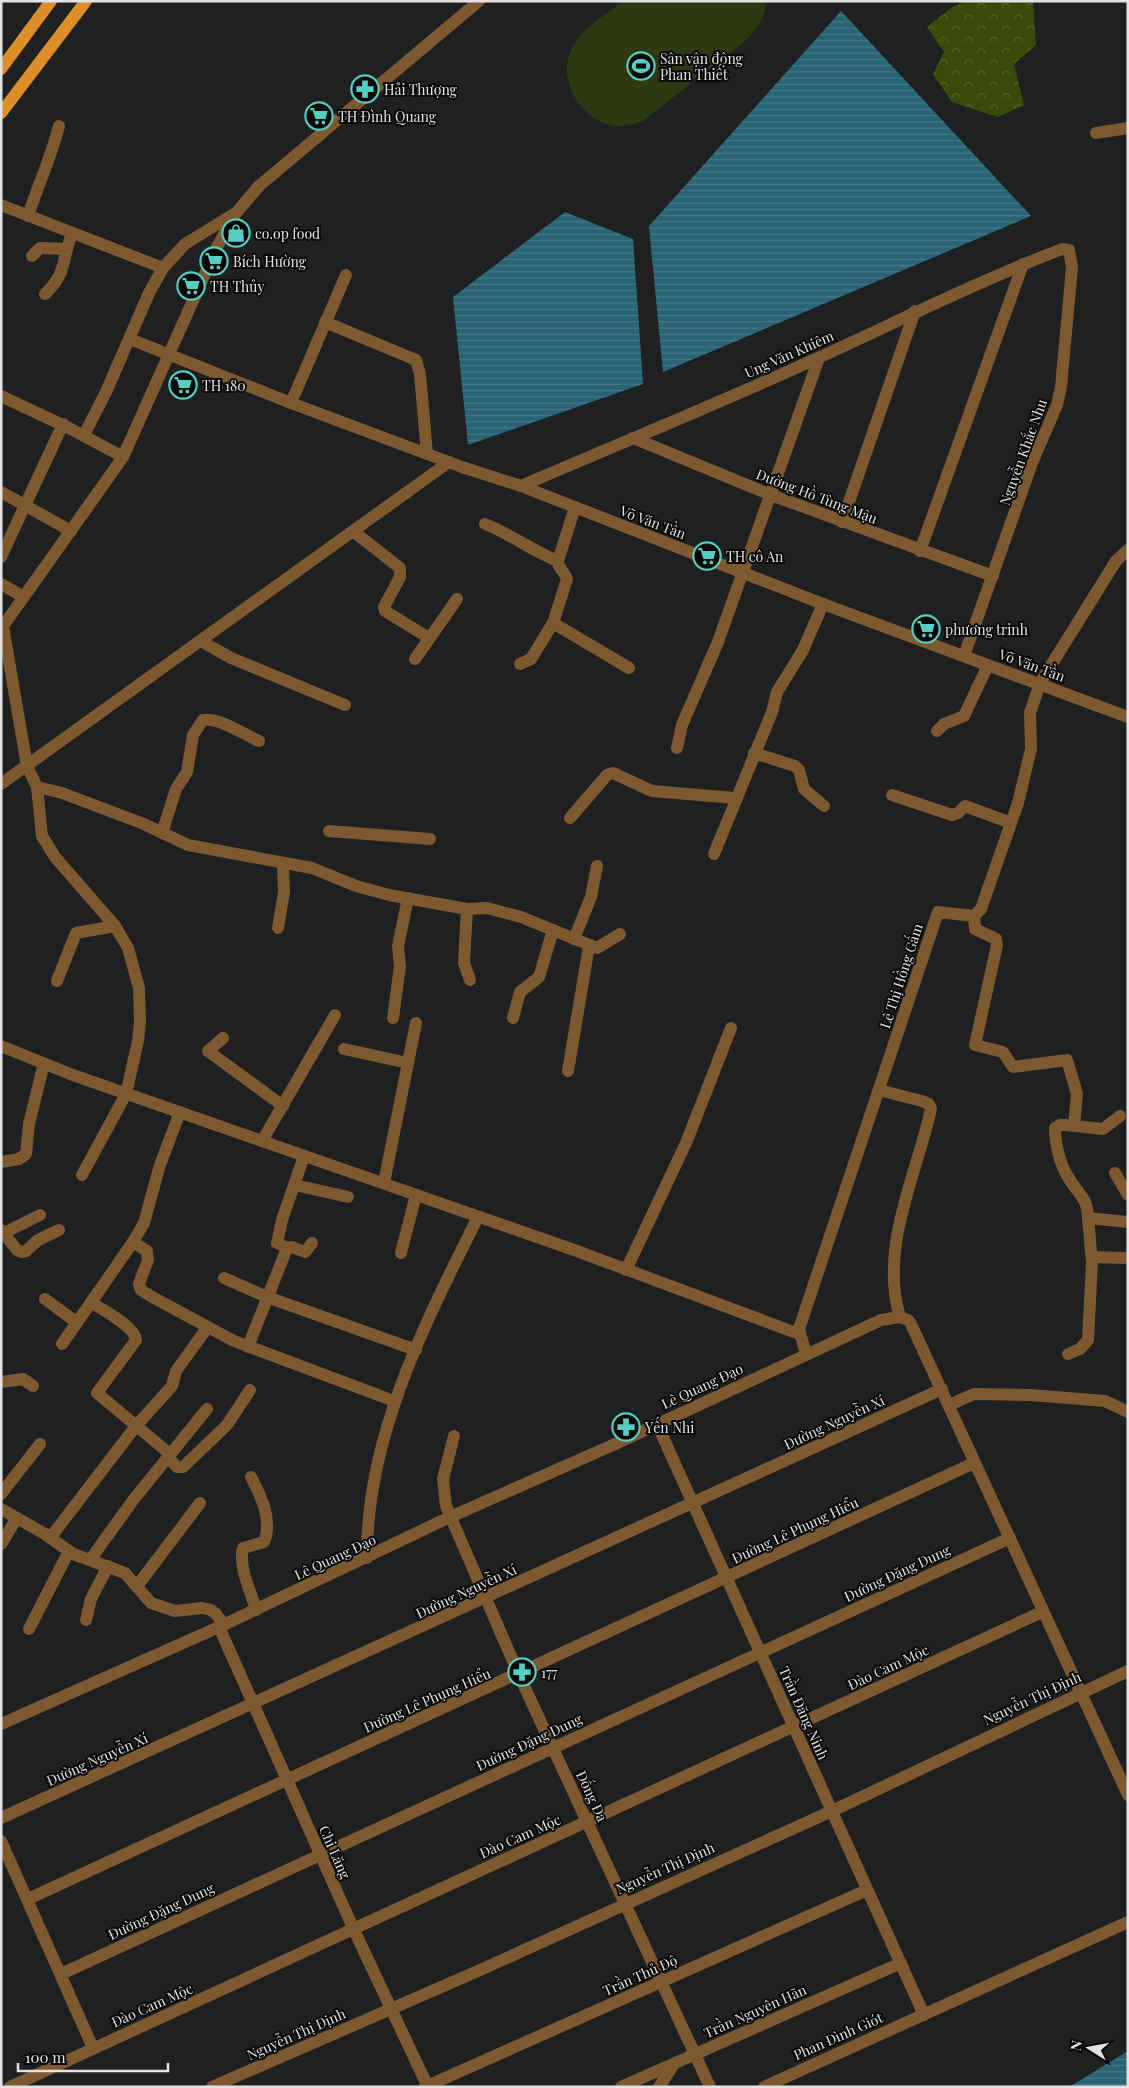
<svg xmlns="http://www.w3.org/2000/svg" width="1129" height="2088" viewBox="0 0 1129 2088" font-family="'Playfair Display',serif">
	<style>
		.forest { fill: url(#forest-crowns) }
		.pitch { fill: #2e3912 }
		.water { fill: url(#water-rules) }
		.lines { fill: none; stroke-linecap: round; stroke-linejoin: round }
		.minor { stroke: #7e582e; stroke-width: 12 }
		.major { stroke: #de8e28; stroke-width: 12 }
		.labels { text-anchor: middle; dominant-baseline: central; stroke-width: 4; stroke-linejoin: round; paint-order: stroke }
		.poi-label { font-size: 14px; fill: #e2e3e5; stroke: #09090a; text-anchor: start }
		.street-label { font-size: 14px; fill: #e2e3e5; stroke: #09090a }
	</style>
	<defs>
		<pattern id="forest-crowns" width="20" height="18" patternUnits="userSpaceOnUse" patternTransform="scale(1.25)"><rect width="20" height="18" fill="#3a4b09"/><path d="M2 6a3 3 0 1 1 6 0M12 15a3 3 0 1 1 6 0" fill="none" stroke="#56652d"/></pattern>
		<pattern id="water-rules" width="6" height="5" patternUnits="userSpaceOnUse" patternTransform="scale(1.25)"><rect width="6" height="5" fill="#286474"/><path d="M0 2.5h6" fill="none" stroke="#477a88"/></pattern>
	</defs>
	<rect width="100%" height="100%" fill="#1e2022"/>
	<!-- forest -->
	<polygon class="forest" points="966,1 1033,2 1036,45 1014,64 1024,105 998,117 952,102 933,74 944,52 927,27 951,8"/>
	<!-- pitch -->
	<path class="pitch" d="M623,1H766C766,18 756,31 744,42L643,121C632,125 621,128 609,125C581,117 560,84 569,55C577,31 604,16 623,1Z"/>
	<!-- water -->
	<g class="water">
		<polygon points="841,11 1031,216 663,372 649,226"/>
		<polygon points="565,212 633,239 643,384 468,445 453,297"/>
		<polygon points="1128,2051 1128,2087 1069,2087"/>
	</g>
	<g class="lines">
		<!-- minor -->
		<g class="minor">
			<polyline points="1096,133 1128,128"/>
			<polyline points="1,205 163,268"/>
			<path d="M28,216C38,186 51,157 59,126"/>
			<polyline points="32,256 40,248 66,249"/>
			<path d="M45,294C68,272 61,260 72,234"/>
			<polyline points="325,322 416,360 420,374 427,454"/>
			<polyline points="130,339 291,403 462,467 521,486 823,604 1128,717"/>
			<polyline points="1,396 71,429 123,457"/>
			<polyline points="291,403 346,275"/>
			<polyline points="84,435 106,392 149,293 163,268 185,244 234,214"/>
			<polyline points="633,438 771,495 993,576"/>
			<path d="M521,486C621,443 722,402 820,357C901,320 979,281 1062,249L1069,250L1072,267L1061,387L1057,405L1032,463L964,656"/>
			<polyline points="1,492 71,531"/>
			<path d="M575,507L558,561C558,570 565,571 567,579L553,623L629,668"/>
			<polyline points="842,522 915,311"/>
			<path d="M485,524C511,534 532,551 558,561"/>
			<polyline points="353,531 400,568 400,577 384,607 385,611 429,638"/>
			<polyline points="920,551 1023,264"/>
			<polyline points="1,557 63,424"/>
			<polyline points="1,584 24,597"/>
			<polyline points="3,626 27,766 37,787 42,836 55,857 115,926 128,948 139,988 140,1022 138,1041 126,1094 82,1175"/>
			<polyline points="1,629 123,457 217,247 236,213 259,186 479,1"/>
			<polyline points="201,641 231,658 345,705"/>
			<polyline points="415,659 457,599"/>
			<polyline points="520,664 531,659 553,623"/>
			<polyline points="937,731 944,724 964,716 988,665"/>
			<polyline points="677,748 682,725 718,642 819,358"/>
			<polyline points="754,753 795,766 799,770 804,789 824,806"/>
			<polyline points="1,784 449,462"/>
			<polyline points="37,787 62,793 144,824 188,845 312,868 356,886 389,895 467,909 487,908 521,917 597,948 620,934"/>
			<polyline points="892,795 952,815 958,813 965,806 1011,823"/>
			<polyline points="570,818 607,775 613,773 652,791 735,798"/>
			<polyline points="329,831 430,839"/>
			<path d="M162,833L176,789L187,772L193,735L203,720C219,717 243,734 259,741"/>
			<polyline points="714,854 772,712 777,692 803,650 823,604"/>
			<polyline points="467,909 464,963 470,980"/>
			<polyline points="974,916 975,929 996,939 997,945 975,1045 1003,1052 1013,1067 1067,1060 1077,1094 1074,1126"/>
			<polyline points="278,928 284,892 283,864"/>
			<polyline points="574,939 591,897 597,866"/>
			<polyline points="57,981 76,933 115,926"/>
			<polyline points="393,1018 400,966 398,946 408,898"/>
			<polyline points="513,1018 520,992 539,977 553,930"/>
			<polyline points="223,1038 208,1051 283,1106"/>
			<polyline points="1,1046 70,1074 577,1251 799,1334"/>
			<polyline points="344,1049 408,1063 384,1183"/>
			<polyline points="408,1063 416,1023"/>
			<polyline points="568,1071 589,946"/>
			<path d="M879,1090L922,1101L929,1104L931,1109C916,1177 879,1248 900,1317"/>
			<polyline points="262,1141 335,1015"/>
			<polyline points="1,1162 19,1159 26,1154 29,1124 44,1063"/>
			<polyline points="1115,1173 1128,1195"/>
			<polyline points="295,1185 348,1197"/>
			<path d="M1088,1218C1087,1195 1078,1195 1068,1177C1060,1164 1055,1144 1055,1128L1060,1125H1066L1103,1129L1120,1116"/>
			<polyline points="1,1230 17,1250 21,1252 26,1251 38,1240 59,1230"/>
			<polyline points="4,1233 40,1215"/>
			<polyline points="133,1242 144,1223 160,1165 180,1112"/>
			<polyline points="287,1248 292,1247 305,1252 312,1243"/>
			<polyline points="401,1253 416,1195"/>
			<polyline points="1092,1257 1128,1258"/>
			<polyline points="626,1270 686,1143 731,1028"/>
			<polyline points="224,1278 267,1297 416,1350"/>
			<polyline points="45,1299 76,1322"/>
			<path d="M91,1302C102,1310 135,1326 136,1340L97,1393L170,1454"/>
			<polyline points="62,1344 133,1242 147,1251 148,1260 139,1284 141,1290 154,1298 234,1341 394,1401"/>
			<polyline points="248,1347 287,1248 277,1243 282,1220 304,1156"/>
			<polyline points="806,1354 799,1329 938,912 974,916 981,909 1018,803 1031,749 1030,713 1040,683 1116,561 1128,550"/>
			<polyline points="1068,1354 1080,1349 1088,1340 1092,1262 1088,1218 1128,1222"/>
			<polyline points="1,1382 23,1379 33,1386"/>
			<polyline points="949,1405 974,1394 1030,1395 1105,1401 1128,1412"/>
			<polyline points="657,1424 924,2015"/>
			<polyline points="454,1436 443,1479 446,1506 519,1675 710,2087"/>
			<polyline points="169,1458 177,1467 183,1467 227,1425 250,1390"/>
			<path d="M251,1477C261,1496 273,1520 264,1542L243,1548C238,1567 251,1591 256,1610"/>
			<polyline points="1,1494 40,1444"/>
			<polyline points="1,1509 45,1534 73,1554 125,1573 151,1603 175,1611 202,1608 211,1610 216,1614 224,1625"/>
			<polyline points="50,1538 136,1426 172,1386 176,1371 207,1328"/>
			<polyline points="1,1544 17,1518"/>
			<path d="M367,1558C366,1437 425,1323 478,1217"/>
			<polyline points="90,1560 134,1499 207,1409"/>
			<polyline points="137,1586 200,1503"/>
			<polyline points="86,1620 91,1599 108,1566"/>
			<polyline points="219,1627 354,1930 428,2087"/>
			<polyline points="29,1629 69,1551"/>
			<polyline points="1,1724 219,1627 450,1517 613,1445 881,1320 900,1317 908,1320 911,1324 1128,1795"/>
			<polyline points="1,1818 942,1389"/>
			<polyline points="1,1841 93,2048"/>
			<polyline points="28,1899 974,1463"/>
			<polyline points="61,1974 1010,1538"/>
			<polyline points="10,2087 1042,1612"/>
			<polyline points="212,2087 478,1971 832,1811 1128,1671"/>
			<polyline points="425,2087 867,1890"/>
			<polyline points="621,2087 901,1963"/>
			<polyline points="659,2087 674,2064"/>
			<polyline points="764,2087 1128,1922"/>
		</g>
		<!-- major -->
		<g class="major">
			<polyline points="1,69 51,1"/>
			<polyline points="1,113 86,1"/>
		</g>
	</g>
	<!-- icons -->
	<defs>
		<g id="stadium-ring" transform="scale(1.4375)"><circle r="9.5" fill="#09090a" stroke="#57cec2" stroke-width="1.5"/><path d="M0-5a6.5 5 0 1 0 0 10a6.5 5 0 1 0 0-10ZM-3.5-1.8h7v3.6h-7Z" fill="#57cec2"/></g>
		<g id="pharmacy-ring" transform="scale(1.4375)"><circle r="9.5" fill="#09090a" stroke="#57cec2" stroke-width="1.5"/><path d="M-2-6h4v4h4v4h-4v4h-4v-4h-4v-4h4Z" fill="#57cec2"/></g>
		<g id="supermarket-ring" transform="scale(1.4375)"><circle r="9.5" fill="#09090a" stroke="#57cec2" stroke-width="1.5"/><path d="M-6-5.5h2.5l.6 2H6L4.5 2H-2.5L-4.4-4H-6ZM-1.5 3.2a1.3 1.3 0 1 0 .1 0ZM3 3.2a1.3 1.3 0 1 0 .1 0Z" fill="#57cec2"/></g>
		<g id="shop-ring" transform="scale(1.4375)"><circle r="9.5" fill="#09090a" stroke="#57cec2" stroke-width="1.5"/><path d="M-5-2.5h2.3a2.7 3.5 0 0 1 5.4 0H5L5.5 6h-11ZM-1.5-2.5h3a1.5 2.3 0 0 0-3 0Z" fill="#57cec2"/></g>
	</defs>
	<g fill-rule="evenodd">
		<use href="#stadium-ring" x="641" y="66"/>
		<use href="#pharmacy-ring" x="365" y="89"/>
		<use href="#supermarket-ring" x="319" y="116"/>
		<use href="#shop-ring" x="236" y="233"/>
		<use href="#supermarket-ring" x="214" y="261"/>
		<use href="#supermarket-ring" x="191" y="286"/>
		<use href="#supermarket-ring" x="183" y="385"/>
		<use href="#supermarket-ring" x="707" y="556"/>
		<use href="#supermarket-ring" x="926" y="629"/>
		<use href="#pharmacy-ring" x="626" y="1427"/>
		<use href="#pharmacy-ring" x="522" y="1672"/>
	</g>
	<g class="labels">
		<!-- poi labels -->
		<g class="poi-label">
			<text x="660" y="58">Sân vận động<tspan x="660" dy="16">Phan Thiết</tspan></text>
			<text x="384" y="89">Hải Thượng</text>
			<text x="338" y="116">TH Đình Quang</text>
			<text x="255" y="233">co.op food</text>
			<text x="233" y="261">Bích Hường</text>
			<text x="210" y="286">TH Thủy</text>
			<text x="202" y="385">TH 180</text>
			<text x="726" y="556">TH cô An</text>
			<text x="945" y="629">phương trinh</text>
			<text x="645" y="1427">Yến Nhi</text>
			<text x="541" y="1672">177</text>
		</g>
		<!-- street labels -->
		<g class="street-label">
			<text transform="translate(789 354) rotate(-24)">Ung Văn Khiêm</text>
			<text transform="translate(1023 452) rotate(-70)">Nguyễn Khắc Nhu</text>
			<text transform="translate(817 496) rotate(21)">Đường Hồ Tùng Mậu</text>
			<text transform="translate(653 522) rotate(21)">Võ Văn Tần</text>
			<text transform="translate(1032 665) rotate(20)">Võ Văn Tần</text>
			<text transform="translate(901 976) rotate(-72)">Lê Thị Hồng Gấm</text>
			<text transform="translate(702 1386) rotate(-25)">Lê Quang Đạo</text>
			<text transform="translate(834 1422) rotate(-25)">Đường Nguyễn Xí</text>
			<text transform="translate(795 1530) rotate(-25)">Đường Lê Phụng Hiểu</text>
			<text transform="translate(335 1557) rotate(-25)">Lê Quang Đạo</text>
			<text transform="translate(897 1573) rotate(-25)">Đường Đặng Dung</text>
			<text transform="translate(466 1591) rotate(-25)">Đường Nguyễn Xí</text>
			<text transform="translate(888 1667) rotate(-25)">Đào Cam Mộc</text>
			<text transform="translate(1032 1698) rotate(-25)">Nguyễn Thị Định</text>
			<text transform="translate(427 1700) rotate(-24)">Đường Lê Phụng Hiểu</text>
			<text transform="translate(804 1713) rotate(66)">Trần Đăng Ninh</text>
			<text transform="translate(529 1742) rotate(-25)">Đường Đặng Dung</text>
			<text transform="translate(97 1759) rotate(-24)">Đường Nguyễn Xí</text>
			<text transform="translate(592 1796) rotate(65)">Đống Đa</text>
			<text transform="translate(520 1836) rotate(-24)">Đào Cam Mộc</text>
			<text transform="translate(335 1852) rotate(66)">Chi Lăng</text>
			<text transform="translate(665 1868) rotate(-24)">Nguyễn Thị Định</text>
			<text transform="translate(161 1911) rotate(-25)">Đường Đặng Dung</text>
			<text transform="translate(640 1975) rotate(-24)">Trần Thủ Độ</text>
			<text transform="translate(152 2005) rotate(-24)">Đào Cam Mộc</text>
			<text transform="translate(755 2011) rotate(-24)">Trần Nguyên Hãn</text>
			<text transform="translate(296 2034) rotate(-24)">Nguyễn Thị Định</text>
			<text transform="translate(838 2036) rotate(-24)">Phan Đình Giót</text>
		</g>
	</g>
	<!-- border -->
	<rect width="1129" height="2088" fill="none" stroke="#e2e3e5" stroke-width="5"/>
	<!-- north arrow -->
	<g transform="translate(1089 2048) rotate(281)" stroke="#09090a" stroke-width="4" paint-order="stroke">
	<path d="M0-4L9 19L0 12L-9 19Z" fill="#e2e3e5"/>
	<text y="-8" font-size="14" font-weight="bold" text-anchor="middle" fill="#e2e3e5">N</text>
	</g>
	<!-- scale -->
	<path d="M18 2063v8h150v-8" fill="none" stroke="#e2e3e5" stroke-width="2.5"/>
	<text x="25" y="2063" font-size="15" fill="#e2e3e5" stroke="#09090a" stroke-width="4" paint-order="stroke">100 m</text>
</svg>
